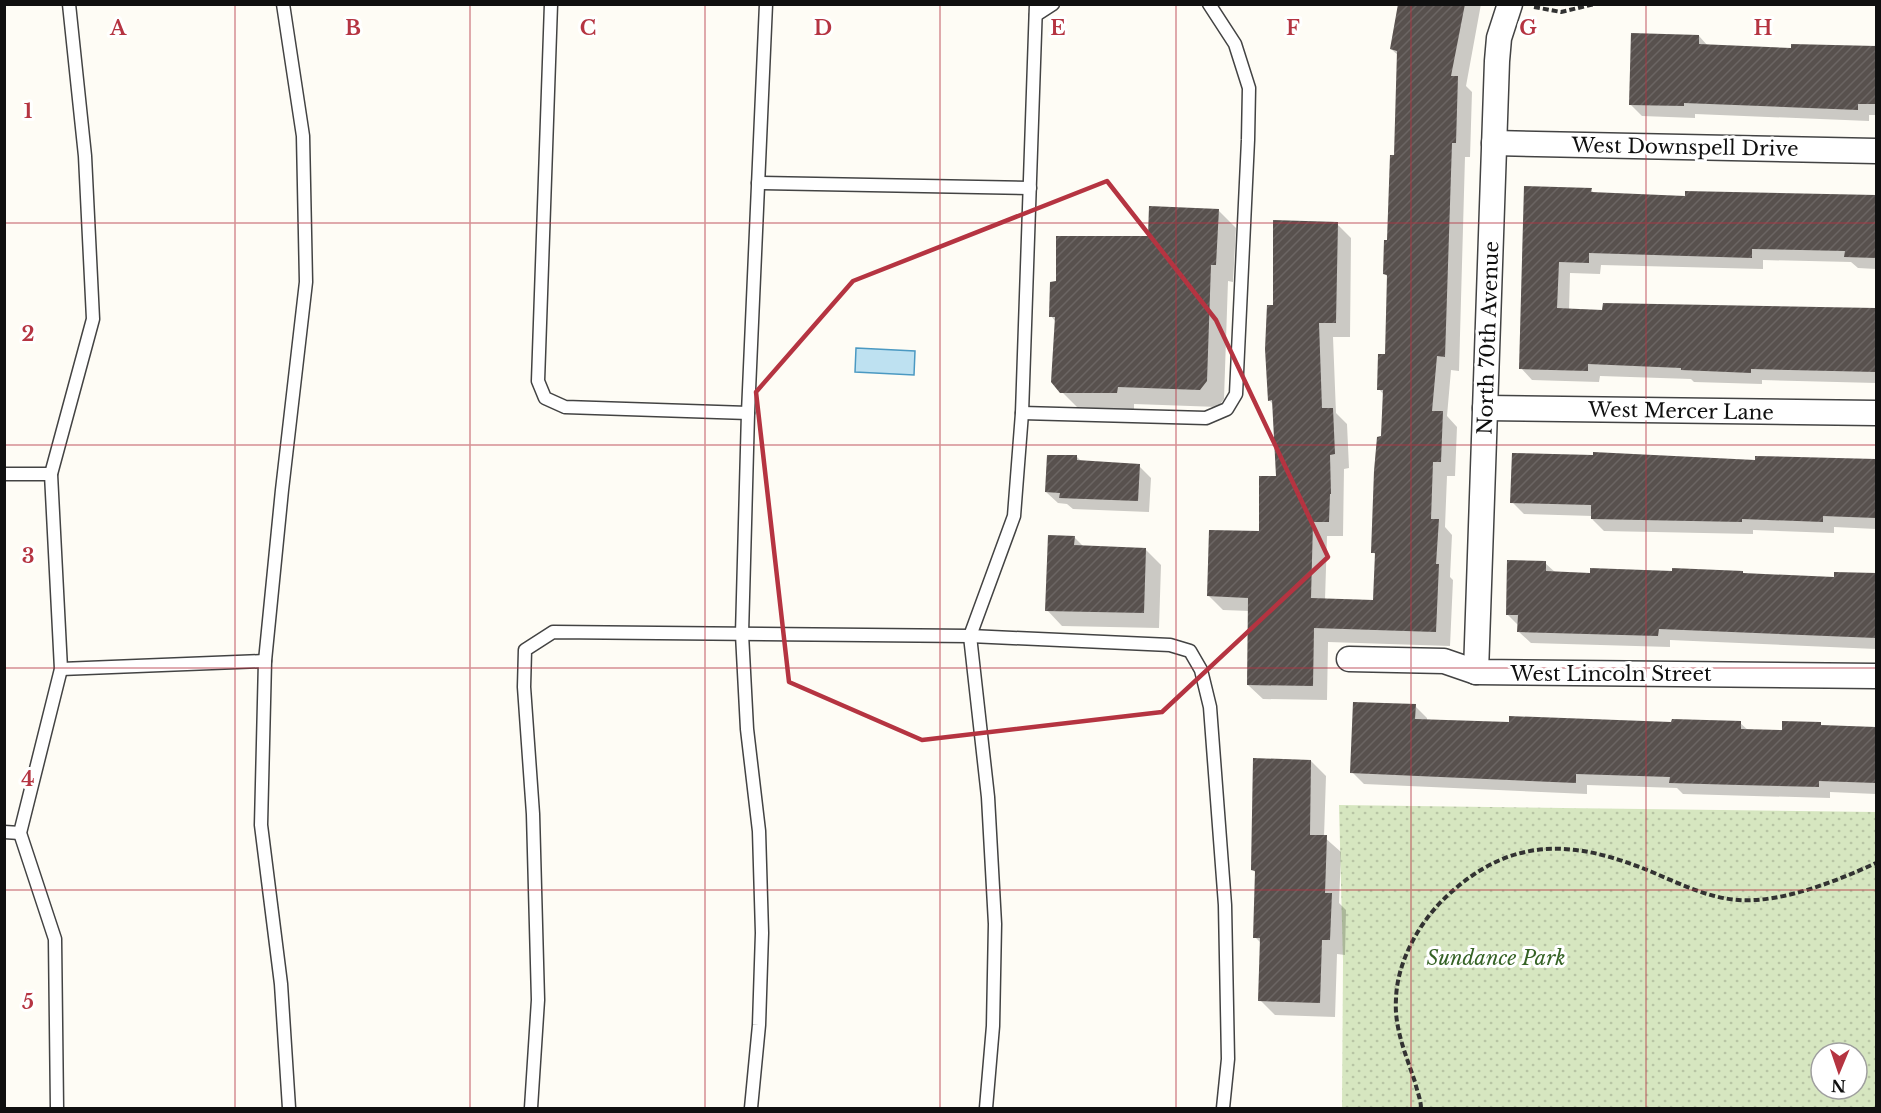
<svg xmlns="http://www.w3.org/2000/svg" width="1881" height="1113" viewBox="0 0 1881 1113" font-family="'Libre Baskerville',serif">
	<style>
		.grass { fill: url(#grass-dots); fill-rule: evenodd }
		.water { fill: #bee1f1; stroke: #4b99c2; stroke-width: 1.5 }
		.shadow { fill: #0003 }
		.building { fill: url(#building-hatch) }
		.lines { fill: none; stroke-linecap: round; stroke-linejoin: round }
		.lane-casing { stroke: #434343; stroke-width: 15 }
		.street-casing { stroke: #434343; stroke-width: 27 }
		.path { stroke: #323232; stroke-width: 4; stroke-dasharray: 6 3; stroke-linecap: butt }
		.lane { stroke: #fff; stroke-width: 12 }
		.street { stroke: #fff; stroke-width: 24 }
		.marked { fill: none; stroke: #b53441; stroke-width: 4.5; stroke-linejoin: round }
		.grid { fill: none; stroke: #b53441; stroke-width: 1.5; stroke-opacity: 0.55 }
		.labels { text-anchor: middle; dominant-baseline: central; stroke-width: 6; stroke-linejoin: round; paint-order: stroke }
		.street-label { font-size: 20px; fill: #101010; stroke: #fff }
		.park-label { font-size: 20px; font-style: italic; fill: #366326; stroke: #fff }
		.grid-label { font-size: 20px; text-anchor: middle; font-weight: bold; fill: #b53441; stroke: #fff; stroke-width: 6; stroke-linejoin: round; paint-order: stroke }
	</style>
	<defs>
		<pattern id="grass-dots" width="8" height="8" patternUnits="userSpaceOnUse" patternTransform="scale(1.5)"><rect width="8" height="8" fill="#d6e6c0"/><path d="M2 2h.1M6 6h.1" fill="none" stroke="#b7c4a4" stroke-width="1.8" stroke-linecap="round"/></pattern>
		<pattern id="building-hatch" width="6" height="6" patternUnits="userSpaceOnUse" patternTransform="scale(1.5)"><rect width="6" height="6" fill="#58514e"/><path d="M-1 1l2-2M0 6l6-6M5 7l2-2" fill="none" stroke="#6b6563"/></pattern>
	</defs>
	<rect width="100%" height="100%" fill="#fefcf5"/>
	<!-- grass -->
	<path class="grass" d="M1339,805L1876,812V1108H1342L1343,961ZM1821,1053H1857V1089H1821Z"/>
	<!-- water -->
	<polygon class="water" points="856,348 915,351 914,375 855,372"/>
	<!-- shadow -->
	<g class="shadow">
		<polygon points="1400,4 1481,4 1466,86 1472,92 1470,157 1465,157 1459,371 1451,370 1447,416 1457,427 1455,476 1447,476 1445,527 1452,535 1450,577 1453,580 1450,646 1328,642 1327,700 1263,699 1248,685 1250,611 1223,610 1208,595 1260,533 1278,477 1273,404 1269,400 1274,307 1337,224 1351,238 1350,337 1333,337 1336,413 1347,424 1349,468 1344,469 1343,536 1327,536 1325,600 1375,601 1376,555 1373,552 1384,395 1379,389 1386,355 1389,278 1385,274 1396,157 1399,56 1391,49"/>
		<polygon points="1699,36 1708,46 1793,50 1874,48 1875,45 1876,45 1876,115 1869,115 1869,121 1695,114 1695,118 1642,116 1630,104"/>
		<polygon points="1525,187 1591,190 1595,194 1686,197 1686,192 1876,197 1876,269 1858,268 1851,262 1763,260 1763,269 1601,265 1600,274 1570,273 1569,310 1845,309 1876,310 1876,383 1762,380 1762,384 1694,382 1691,379 1600,376 1599,382 1532,380 1521,368"/>
		<polygon points="1219,211 1236,228 1233,282 1228,281 1224,399 1218,407 1134,404 1134,409 1079,409 1061,391 1056,322 1051,316 1149,238"/>
		<polygon points="1077,457 1082,462 1139,466 1151,478 1149,512 1073,509 1067,504 1058,503 1046,492"/>
		<polygon points="1756,458 1876,461 1876,529 1834,527 1834,533 1753,530 1753,534 1604,531 1592,519 1593,516 1524,514 1512,502 1756,462"/>
		<polygon points="1074,537 1084,547 1145,549 1161,565 1159,628 1062,626 1047,610"/>
		<polygon points="1545,563 1556,573 1745,575 1836,578 1836,573 1876,574 1876,649 1670,640 1670,647 1531,643 1519,632 1519,626 1507,614"/>
		<polygon points="1415,706 1427,718 1427,721 1510,724 1740,723 1748,730 1784,732 1820,724 1823,727 1876,729 1876,794 1830,792 1830,798 1683,794 1677,788 1587,785 1587,794 1364,784 1352,772"/>
		<polygon points="1311,761 1326,776 1324,837 1341,852 1339,903 1346,910 1345,955 1337,954 1335,1017 1275,1015 1260,1000 1262,944 1255,937 1257,874 1253,870"/>
	</g>
	<!-- building -->
	<g class="building">
		<polygon points="1398,4 1465,4 1451,76 1458,76 1456,143 1452,143 1445,357 1437,356 1432,411 1443,411 1441,462 1433,462 1431,519 1439,519 1436,564 1439,564 1436,632 1314,628 1313,686 1247,685 1248,598 1207,596 1209,530 1259,531 1259,476 1276,476 1272,400 1268,401 1265,349 1267,305 1273,305 1273,220 1338,222 1336,323 1319,323 1322,408 1333,408 1335,454 1330,455 1331,494 1330,494 1329,522 1313,522 1311,598 1373,600 1375,553 1371,553 1374,471 1377,437 1381,436 1383,390 1377,390 1378,354 1385,354 1387,275 1383,274 1384,240 1387,240 1390,155 1394,155 1397,51 1390,49"/>
		<polygon points="1631,33 1699,35 1699,44 1791,48 1791,44 1876,46 1876,104 1858,104 1858,110 1684,103 1684,106 1629,105"/>
		<polygon points="1524,186 1592,188 1591,192 1685,196 1685,191 1876,195 1876,258 1844,257 1845,251 1752,249 1752,258 1589,253 1589,263 1559,262 1557,308 1602,310 1603,303 1876,308 1876,372 1751,369 1751,373 1681,370 1681,368 1588,364 1588,371 1519,369"/>
		<polygon points="1149,206 1219,209 1216,265 1211,265 1207,381 1200,390 1118,387 1117,393 1060,393 1051,382 1055,317 1049,317 1050,282 1056,281 1056,236 1148,236"/>
		<polygon points="1593,452 1755,460 1755,456 1876,459 1876,518 1823,516 1823,522 1742,519 1742,522 1591,519 1591,505 1510,503 1512,453 1593,455"/>
		<polygon points="1047,455 1077,455 1077,460 1140,464 1138,501 1059,498 1060,493 1045,492"/>
		<polygon points="1048,535 1075,536 1074,545 1146,548 1144,613 1045,611"/>
		<polygon points="1507,560 1546,561 1546,571 1590,573 1590,568 1672,571 1672,568 1743,571 1743,573 1834,577 1834,572 1876,573 1876,638 1659,629 1658,636 1517,632 1518,615 1506,615"/>
		<polygon points="1353,702 1416,704 1415,719 1509,722 1509,716 1671,722 1672,719 1741,721 1741,729 1782,730 1782,721 1821,722 1821,725 1876,727 1876,783 1819,781 1819,787 1739,785 1669,783 1670,777 1576,774 1576,783 1350,773"/>
		<polygon points="1253,758 1311,760 1310,835 1327,835 1325,893 1332,893 1330,940 1322,940 1320,1003 1258,1001 1260,938 1253,938 1255,871 1251,870"/>
	</g>
	<g class="lines">
		<!-- lane casing -->
		<g class="lane-casing">
			<g id="lane">
				<polyline points="283,4 303,136 306,282 282,490 265,661 261,825 281,984 289,1108"/>
				<polyline points="551,4 538,381 545,398 565,407 748,413"/>
				<polyline points="1036,15 1053,4"/>
				<polyline points="758,183 1030,188"/>
				<polyline points="1022,413 1206,418 1227,409 1236,394 1248,140 1249,88 1235,44 1209,4"/>
				<polyline points="4,474 51,474"/>
				<polyline points="61,669 265,661"/>
				<polyline points="4,832 20,833"/>
				<polyline points="57,1108 55,939 20,833 61,669 51,474 93,319 85,156 69,4"/>
				<polyline points="531,1108 538,1000 533,814 524,687 525,650 553,632 970,636 1170,645 1190,651 1201,670 1210,707 1225,905 1228,1059 1223,1108"/>
				<polyline points="751,1108 759,1025 762,933 759,831 747,729 742,634 748,413 766,4"/>
				<polyline points="986,1108 993,1026 995,924 988,797 970,636 1014,516 1022,413 1036,4"/>
			</g>
		</g>
		<!-- street casing -->
		<g class="street-casing">
			<g id="street">
				<polyline points="1494,143 1876,151"/>
				<polyline points="1485,408 1876,413"/>
				<polyline points="1349,659 1444,661 1476,672 1876,676"/>
				<polyline points="1476,672 1497,61 1499,38 1510,4"/>
			</g>
		</g>
		<!-- path -->
		<g class="path">
			<polyline points="1534,7 1561,12 1595,4"/>
			<path d="M1421,1108C1421,1100 1417,1091 1415,1082C1406,1055 1394,1028 1396,999C1397,961 1420,921 1447,896C1512,835 1575,840 1652,872C1680,884 1709,898 1738,900C1782,903 1837,881 1876,863"/>
		</g>
		<!-- lane -->
		<use href="#lane" class="lane"/>
		<!-- street -->
		<use href="#street" class="street"/>
	</g>
	<!-- marked area -->
	<path class="marked" d="M1107,181L1216,320L1328,557L1162,712L922,740L789,682L756,392L853,281Z"/>
	<!-- grid -->
	<path class="grid" d="M235,4V1108M470,4V1108M705,4V1108M940,4V1108M1176,4V1108M1411,4V1108M1646,4V1108M4,223H1876M4,445H1876M4,668H1876M4,890H1876"/>
	<g class="labels">
		<!-- street labels -->
		<g class="street-label">
			<text transform="translate(1685 147) rotate(1)">West Downspell Drive</text>
			<text transform="translate(1488 338) rotate(-88)">North 70th Avenue</text>
			<text transform="translate(1681 411) rotate(1)">West Mercer Lane</text>
			<text x="1611" y="674">West Lincoln Street</text>
		</g>
		<!-- park labels -->
		<g class="park-label">
			<text x="1496" y="958">Sundance Park</text>
		</g>
	</g>
	<g class="grid-label">
		<text x="118" y="35">A</text>
		<text x="353" y="35">B</text>
		<text x="588" y="35">C</text>
		<text x="823" y="35">D</text>
		<text x="1058" y="35">E</text>
		<text x="1293" y="35">F</text>
		<text x="1528" y="35">G</text>
		<text x="1763" y="35">H</text>
		<text x="28" y="118">1</text>
		<text x="28" y="341">2</text>
		<text x="28" y="563">3</text>
		<text x="28" y="786">4</text>
		<text x="28" y="1009">5</text>
	</g>
	<!-- border -->
	<rect width="1881" height="1113" fill="none" stroke="#101010" stroke-width="12"/>
	<!-- north arrow -->
	<g transform="translate(1839 1071) rotate(182)"><circle r="28" fill="#ffffff" stroke="#9f9f9f" stroke-width="1.5"/>
	<path d="M0-4.5L10 22L0 15L-10 22Z" fill="#b53441"/>
	<text y="-9" font-size="16" font-weight="bold" text-anchor="middle" fill="#101010">N</text>
	</g>
</svg>
